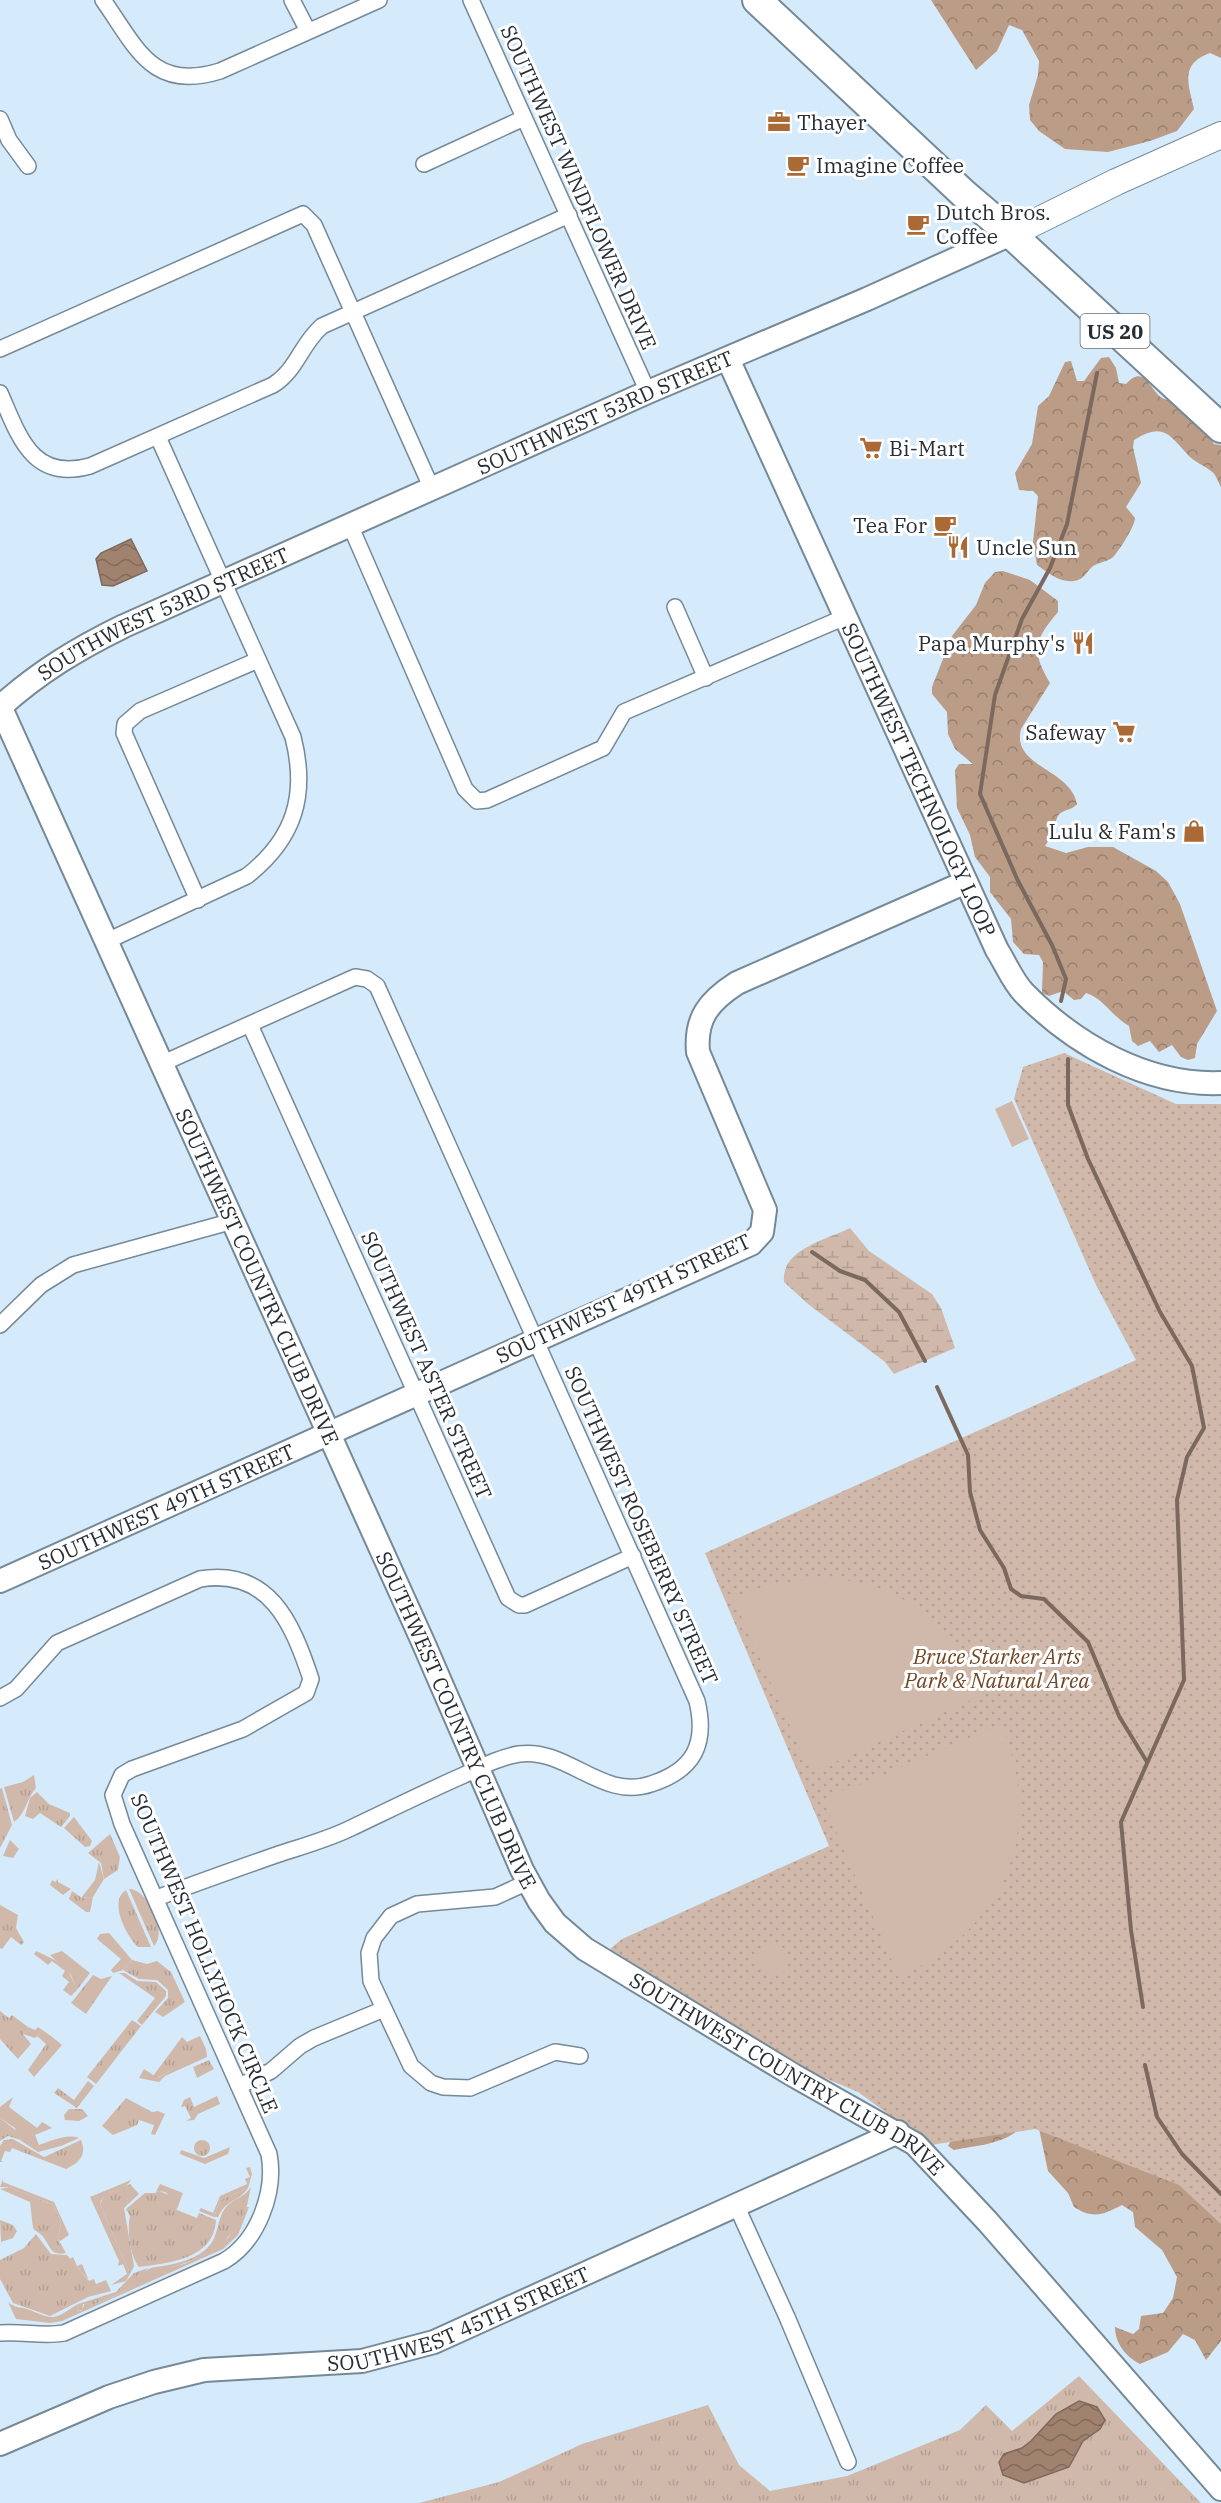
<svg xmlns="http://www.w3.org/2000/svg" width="1221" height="2503" viewBox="0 0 1221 2503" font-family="'IBM Plex Serif',serif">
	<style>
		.grass { fill: url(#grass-tufts) }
		.forest { fill: url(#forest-crowns) }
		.wetland { fill: url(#wetland-marsh) }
		.park { fill: url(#park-dots) }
		.garden { fill: #d0b9aa }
		.water { fill: url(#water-waves); stroke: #7c695d; stroke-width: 1.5 }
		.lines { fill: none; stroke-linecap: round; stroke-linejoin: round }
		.stream { stroke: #7c695d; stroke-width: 4 }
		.street-casing { stroke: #758997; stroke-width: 18 }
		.secondary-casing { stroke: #758997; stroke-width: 26 }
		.primary-casing { stroke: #758997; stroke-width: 28 }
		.highway-casing { stroke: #758997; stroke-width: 32 }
		.street { stroke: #fff; stroke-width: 15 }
		.secondary { stroke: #fff; stroke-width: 22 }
		.primary { stroke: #fff; stroke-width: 26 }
		.highway { stroke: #fff; stroke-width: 28 }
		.labels { text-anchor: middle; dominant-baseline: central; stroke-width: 6; stroke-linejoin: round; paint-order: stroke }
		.shield { fill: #fff; stroke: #686d72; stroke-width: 1.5 }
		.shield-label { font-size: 20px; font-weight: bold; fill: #272f35 }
		.poi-label { font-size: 21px; fill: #272f35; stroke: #fff; text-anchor: start }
		.street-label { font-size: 21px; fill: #272f35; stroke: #fff }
		.park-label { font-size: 21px; font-style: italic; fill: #724624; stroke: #fff }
	</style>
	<defs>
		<pattern id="grass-tufts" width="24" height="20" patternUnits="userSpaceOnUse" patternTransform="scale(1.5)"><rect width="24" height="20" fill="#d0b9aa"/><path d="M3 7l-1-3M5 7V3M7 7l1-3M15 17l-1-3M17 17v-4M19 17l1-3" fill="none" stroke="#b39f93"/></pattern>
		<pattern id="forest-crowns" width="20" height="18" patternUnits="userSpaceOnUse" patternTransform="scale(1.5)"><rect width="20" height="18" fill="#bb9c87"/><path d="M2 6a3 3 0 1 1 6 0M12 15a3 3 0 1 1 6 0" fill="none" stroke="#98806f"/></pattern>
		<pattern id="wetland-marsh" width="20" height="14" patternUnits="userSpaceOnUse" patternTransform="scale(1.5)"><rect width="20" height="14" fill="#d0b9aa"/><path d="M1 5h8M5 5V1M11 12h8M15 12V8" fill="none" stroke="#b39f93"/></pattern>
		<pattern id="park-dots" width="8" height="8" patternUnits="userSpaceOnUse" patternTransform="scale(1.5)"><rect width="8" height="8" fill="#d0b9aa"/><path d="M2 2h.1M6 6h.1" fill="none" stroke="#b39f93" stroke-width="1.8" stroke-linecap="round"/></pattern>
		<pattern id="water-waves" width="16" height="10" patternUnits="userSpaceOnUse" patternTransform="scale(1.5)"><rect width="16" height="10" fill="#a0826e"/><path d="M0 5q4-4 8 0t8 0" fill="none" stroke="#826b5b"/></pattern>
	</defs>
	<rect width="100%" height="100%" fill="#d5ebfb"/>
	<!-- grass -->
	<g class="grass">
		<path d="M34,1775L36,1788C27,1798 25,1815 14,1822L4,1787L23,1782Z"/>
		<polygon points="2,1788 12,1825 0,1848 0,1789"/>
		<polygon points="37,1792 49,1804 70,1813 70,1816 61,1827 40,1813 33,1819 25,1816 30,1798"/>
		<polygon points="74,1817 92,1841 90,1846 85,1847 64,1828"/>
		<polygon points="110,1834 120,1857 118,1870 104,1879 101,1863 88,1853"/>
		<polygon points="10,1840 19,1849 13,1858 3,1856"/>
		<path d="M129,1889C148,1889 168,1932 154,1946Z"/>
		<path d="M126,1890L151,1947H138C126,1936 108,1901 126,1890Z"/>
		<polygon points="72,1891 82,1898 93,1897 90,1912 86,1912 69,1899"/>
		<polygon points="0,1905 18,1915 16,1928 24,1942 21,1945 11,1937 2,1949 0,1948"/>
		<polygon points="62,1951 90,1973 77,1990 71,1975 50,1955"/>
		<polygon points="132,1960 147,1964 157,1961 171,1972 185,2002 163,2017 155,2012 168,1998 168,1990 157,1980 139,1979 123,1970"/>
		<polygon points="119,1973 125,1973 137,1981 156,1982 166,1991 166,1996 142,2025 137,2021 155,1998"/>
		<polygon points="93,1975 101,1979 112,1976 86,2014 71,2003"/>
		<polygon points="0,2011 9,2018 12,2015 28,2027 23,2034 31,2044 18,2059 0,2039"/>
		<polygon points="132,2020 141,2026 96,2084 87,2077"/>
		<polygon points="40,2034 51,2036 62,2045 34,2077 28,2070 46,2044 37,2036"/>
		<polygon points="200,2036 206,2049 204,2052 157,2078 153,2076 182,2037 187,2042"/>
		<polygon points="209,2060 214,2069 197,2078 193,2067"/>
		<polygon points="88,2081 94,2086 77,2108 54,2093 58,2088 74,2100"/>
		<polygon points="217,2096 220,2104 198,2114 194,2120 186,2121 191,2118 185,2106 181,2107 184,2100 190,2097 194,2107"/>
		<polygon points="126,2098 152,2112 158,2111 165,2114 155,2135 151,2134 154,2125 139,2120 137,2125 113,2135 102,2126"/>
		<polygon points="69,2109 82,2109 88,2116 79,2121 65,2120 64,2115"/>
		<polygon points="0,2118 18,2132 20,2140 8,2136 0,2141"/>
		<path d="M13,2139L44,2157L81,2140C87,2155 80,2162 66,2169L12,2148L10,2152L5,2151L1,2161L4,2162H0V2146L4,2140Z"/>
		<circle cx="202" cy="2148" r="8"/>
		<polygon points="230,2147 228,2154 205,2164 180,2154 181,2150 204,2158"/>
		<polygon points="130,2184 139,2194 124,2208 134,2266 130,2274 100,2204 105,2195"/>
		<path d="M9,2187L53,2205L61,2221L58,2239L66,2253C51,2256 51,2248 44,2238C42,2234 36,2232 33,2228L30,2202L0,2189Z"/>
		<path d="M251,2187L245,2215C238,2221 234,2230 228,2237C214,2254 181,2265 160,2271L155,2267C178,2264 209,2258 216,2233C219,2224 220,2214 226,2207C234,2198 244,2198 251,2187Z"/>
		<path d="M248,2188C238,2203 227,2198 218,2217H214L220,2200Z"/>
		<path d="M159,2191L171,2196L177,2210L197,2218L199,2213L216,2220C214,2259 169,2263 139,2267C130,2256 127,2229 130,2216L126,2209L145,2193H155Z"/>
		<polygon points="0,2220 13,2225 17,2231 13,2238 1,2242"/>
		<polygon points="36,2234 51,2254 67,2255 88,2280 98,2286 107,2282 111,2291 88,2297 50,2316 13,2303 0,2279 0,2260 24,2248"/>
		<path d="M148,2268C142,2274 136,2284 128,2289C117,2296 104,2299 94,2305L83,2304L82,2310L77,2311L78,2304L116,2292L134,2273Z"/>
		<polygon points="1079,2376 1201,2503 419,2503 499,2482 582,2444 708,2405 739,2465 770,2491 847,2476 960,2430 986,2405 1012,2431"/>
	</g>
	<!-- forest -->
	<g class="forest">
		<path d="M931,0H1221V58L1210,53C1180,64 1188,83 1194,109L1177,131L1150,141L1108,152L1065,149L1039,131L1030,120L1029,105L1038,75L1039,61L1022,30L1009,25L997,51L976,70Z"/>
		<path d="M1109,357L1116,368L1119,383L1126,384C1145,363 1150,391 1162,398C1166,400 1171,400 1176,402C1192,409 1205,430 1214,444L1221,445V487C1218,482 1216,474 1211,471C1204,465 1194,462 1188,455C1169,434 1163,422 1134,440L1133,447L1141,483L1126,507L1135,518C1135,526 1119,551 1113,557C1108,562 1098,562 1092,567C1086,572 1084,580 1074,581C1060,583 1048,573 1037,565L1033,542L1038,496L1033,491L1019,490L1015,473L1032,444L1038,406L1049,396L1065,362L1071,361L1077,381H1084L1101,358Z"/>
		<path d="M1003,571L1030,580L1058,601V612C1034,640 1031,651 1050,683L1021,729C1011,767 1070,768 1077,804C1072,811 1060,809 1057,818C1054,824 1057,832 1056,838L1049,840L1045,846L1066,853L1088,847H1113L1156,871L1168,882L1180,904L1217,1011L1197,1044L1195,1058L1188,1060L1181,1057L1172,1045L1159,1052L1150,1041L1138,1046L1132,1041L1129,1026C1113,1017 1103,998 1086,993L1081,999L1074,1000L1063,991L1049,996L1042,993L1043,962L1039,955L1024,954L1013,942L1011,919L990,892V877L975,857L970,835L957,808L955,770L959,764H973L955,749L948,734L947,712L932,694V687L952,636L976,605L985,583L995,572Z"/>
		<path d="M1159,2061L1172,2070L1193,2072L1199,2076L1221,2117V2341L1206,2360L1195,2340L1183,2334L1168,2352L1140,2364C1126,2357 1115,2343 1115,2327L1133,2334L1139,2329L1141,2316L1163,2313L1173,2298L1177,2277L1162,2250L1135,2227L1133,2212L1122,2205C1103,2215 1093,2219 1074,2207L1068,2193L1048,2171L1038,2124C1026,2122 1023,2127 1013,2134C995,2145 974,2146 954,2150L948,2146L958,2127L965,2124L970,2129L978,2130L1055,2100L1136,2064Z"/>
	</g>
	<!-- wetland -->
	<path class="wetland" d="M850,1228L869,1251L932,1294L941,1308L955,1348L894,1374L885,1362L808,1304L784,1282C781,1249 826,1240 850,1228Z"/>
	<!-- park -->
	<polygon class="park" points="1064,1053 1176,1104 1221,1104 1221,2224 1179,2185 1035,2129 931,2145 858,2092 806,2070 610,1949 622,1939 829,1846 705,1553 1136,1360 1096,1285 1014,1099 1023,1067"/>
	<!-- garden -->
	<g class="garden">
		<polygon points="1012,1101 1029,1139 1012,1147 995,1109"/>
		<path d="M823,1577C903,1584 952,1622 987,1693L835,1762C824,1770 818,1770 806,1763L733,1598L767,1585Z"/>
		<path d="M1001,1724C1046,1832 1005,1929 899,1977L831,1820L828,1804L839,1791L850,1789Z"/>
		<polygon points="99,1862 104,1879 93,1897 81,1898 95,1880"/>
		<polygon points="58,1879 58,1882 71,1889 63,1895 50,1885 52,1880 55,1882"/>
		<polygon points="109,1933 132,1960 123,1970 113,1973 111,1970 121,1959 97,1939 100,1934"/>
		<circle cx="773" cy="1960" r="16"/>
		<path d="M36,1951C61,1963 66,1962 77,1990L71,1996L63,1990L69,1982L62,1976L65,1971L52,1961L48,1965L34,1954Z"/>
		<polygon points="28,2027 35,2030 38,2027 51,2036 46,2038 40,2034 35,2038 23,2034"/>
		<polygon points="206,2049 207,2057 165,2076 159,2082 139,2078 144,2069 158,2078"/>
		<path d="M13,2097L9,2107L37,2128L42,2122L52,2128L35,2135L39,2145C50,2141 68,2133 79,2138L61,2146L38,2152L20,2140L15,2128L0,2118V2107Z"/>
		<polygon points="250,2167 252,2174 248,2188 220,2200 214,2217 199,2211 201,2208 213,2213 220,2196 247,2184 245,2179 250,2177 246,2168"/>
		<polygon points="3,2179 3,2182 54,2202 69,2235 60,2241 58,2239 61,2221 53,2205 9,2187 0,2187"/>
		<path d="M131,2180C124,2193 105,2188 100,2204L130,2274L126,2281L111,2285L127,2274L123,2264L118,2266L119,2261L90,2197Z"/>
		<path d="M160,2184L183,2193L177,2209C169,2202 171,2188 156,2192Z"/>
		<path d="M247,2207H249L238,2235L223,2249L62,2321L50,2323L16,2319L8,2302C14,2308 22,2307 30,2310C56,2321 54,2319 78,2304L77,2311H81L85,2303L94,2305C105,2299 118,2296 129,2288C139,2281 142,2269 155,2267L160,2270L184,2264L205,2254L212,2246L228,2238L240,2217L244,2216Z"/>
		<polygon points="73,2257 77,2266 82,2264 89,2281 94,2279 96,2284 106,2280 107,2282 98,2286 93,2285 70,2259"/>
	</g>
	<!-- water -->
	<g class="water">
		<polygon points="131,539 147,571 113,586 102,585 96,559 101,553"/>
		<polygon points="1079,2401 1097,2407 1105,2420 1100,2429 1083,2441 1069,2467 1024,2483 1003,2475 999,2462 1004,2454 1022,2448 1031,2441 1056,2414"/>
	</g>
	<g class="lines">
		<!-- stream -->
		<g class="stream">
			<polyline points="1061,1001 1066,979 1052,945 1018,881 980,794 995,695 1022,619 1050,568 1067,524 1097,373"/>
			<polyline points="1068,1059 1068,1105 1088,1159 1160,1312 1192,1366 1204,1428 1187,1457 1177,1500 1184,1680 1121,1822 1131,1930 1143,2007"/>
			<polyline points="812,1252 840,1271 865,1280 899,1312 925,1361"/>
			<polyline points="937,1387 968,1455 970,1492 980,1530 1004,1568 1011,1589 1021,1596 1044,1599 1088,1642 1119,1716 1147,1762"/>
			<polyline points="1145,2065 1157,2117 1182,2154 1221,2194"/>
		</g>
		<!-- street casing -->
		<g class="street-casing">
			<g id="street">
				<path d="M103,0C137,48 152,92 220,71L379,0"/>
				<polyline points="292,0 308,31"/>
				<polyline points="471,0 648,392"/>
				<polyline points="0,119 9,140 28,166"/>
				<polyline points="424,164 524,118"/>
				<polyline points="0,349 303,214 314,225 432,489"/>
				<path d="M0,393C19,436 32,482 90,466L273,385C297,370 301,344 322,326L569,215"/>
				<polyline points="350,525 465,789 477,801 487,800 603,748 624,712 845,617"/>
				<polyline points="675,607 706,678"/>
				<polyline points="198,900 124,733 125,724 140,711 258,660"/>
				<path d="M107,941L247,876C294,839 308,796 293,737L158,437"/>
				<polyline points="250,1025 508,1598 519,1605 525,1605 633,1556"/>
				<polyline points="0,1325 41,1285 73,1265 233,1221"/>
				<path d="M0,1698L16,1689L57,1643L200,1579C269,1568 292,1622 311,1679L306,1693L243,1729L132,1769L122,1775L113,1795L122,1824L269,2154C276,2192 258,2241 224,2261L64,2333C42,2337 24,2331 0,2333"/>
				<polyline points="528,1882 495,1897 417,1904 391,1916 374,1938 369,1953 371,1981 411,2066 431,2083 443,2087 470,2088 555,2052 580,2056"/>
				<path d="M157,1898C196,1883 236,1869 276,1855C300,1847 326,1840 349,1829C387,1811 425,1792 464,1775C481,1767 500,1757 519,1754C567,1747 602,1801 651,1784C695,1770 707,1743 697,1701L377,986L367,979L355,977L161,1064"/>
				<polyline points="239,2086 271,2071 300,2046 314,2038 384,2009"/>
				<polyline points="736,2205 787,2317 848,2462"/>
			</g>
		</g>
		<!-- secondary casing -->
		<g class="secondary-casing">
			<g id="secondary">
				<path id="s1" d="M728,359L997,950C1006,964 1013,982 1024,993C1075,1045 1147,1086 1221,1083"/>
				<path id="s2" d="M0,706L423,1642L522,1870L539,1901L555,1923L585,1949L793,2075L915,2144L988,2222L1221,2489"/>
				<path id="s3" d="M0,707C39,672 77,649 124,626L648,392L867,299L1011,234"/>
				<path id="s4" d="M0,1581L751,1244L762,1232L765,1210L698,1052C695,1018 709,1001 737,983L966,882"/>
				<path id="s5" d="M0,2444L109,2397L154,2382L204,2370L362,2361L434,2342L898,2132"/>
			</g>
		</g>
		<!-- primary casing -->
		<g class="primary-casing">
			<polyline id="primary" points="1011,234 1116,182 1221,135"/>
		</g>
		<!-- highway casing -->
		<g class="highway-casing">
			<polyline id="highway" points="757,0 964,194 1011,234 1221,428"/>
		</g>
		<!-- street -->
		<use href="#street" class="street"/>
		<!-- secondary -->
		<use href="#secondary" class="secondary"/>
		<!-- primary -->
		<use href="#primary" class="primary"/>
		<!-- highway -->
		<use href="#highway" class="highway"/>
	</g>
	<!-- icons -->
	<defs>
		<g id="office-bare" transform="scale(1.8)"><path d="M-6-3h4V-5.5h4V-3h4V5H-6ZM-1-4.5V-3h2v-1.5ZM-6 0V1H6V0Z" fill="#ab6935" stroke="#fff" stroke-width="2.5" paint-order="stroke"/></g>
		<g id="cafe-bare" transform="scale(1.8)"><path d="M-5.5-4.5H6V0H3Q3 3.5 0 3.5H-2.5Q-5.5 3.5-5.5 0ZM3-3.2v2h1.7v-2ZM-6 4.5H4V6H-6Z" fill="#ab6935" stroke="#fff" stroke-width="2.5" paint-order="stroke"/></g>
		<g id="supermarket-bare" transform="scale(1.8)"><path d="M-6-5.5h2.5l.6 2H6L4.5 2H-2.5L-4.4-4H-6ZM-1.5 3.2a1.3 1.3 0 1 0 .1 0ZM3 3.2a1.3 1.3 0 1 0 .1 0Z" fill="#ab6935" stroke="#fff" stroke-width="2.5" paint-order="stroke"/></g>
		<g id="restaurant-bare" transform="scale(1.8)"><path d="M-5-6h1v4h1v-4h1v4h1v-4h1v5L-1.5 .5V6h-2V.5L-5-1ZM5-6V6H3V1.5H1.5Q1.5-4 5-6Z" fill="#ab6935" stroke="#fff" stroke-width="2.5" paint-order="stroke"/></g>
		<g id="shop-bare" transform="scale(1.8)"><path d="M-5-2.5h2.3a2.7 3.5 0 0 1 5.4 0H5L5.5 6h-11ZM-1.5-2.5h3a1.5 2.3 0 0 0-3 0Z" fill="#ab6935" stroke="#fff" stroke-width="2.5" paint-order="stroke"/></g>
	</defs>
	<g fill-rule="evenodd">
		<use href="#office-bare" x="779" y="122"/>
		<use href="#cafe-bare" x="798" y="165"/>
		<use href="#cafe-bare" x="918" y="224"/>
		<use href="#supermarket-bare" x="871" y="448"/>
		<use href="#cafe-bare" x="945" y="525"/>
		<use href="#restaurant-bare" x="958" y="547"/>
		<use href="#restaurant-bare" x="1083" y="643"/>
		<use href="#supermarket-bare" x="1124" y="732"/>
		<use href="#shop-bare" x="1194" y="831"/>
	</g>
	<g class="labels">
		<!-- shield labels -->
		<rect class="shield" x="1080.5" y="314" width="69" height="34" rx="4.5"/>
		<g class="shield-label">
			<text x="1115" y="331">US 20</text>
		</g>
		<!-- poi labels -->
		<g class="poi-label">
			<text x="797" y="122">Thayer</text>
			<text x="816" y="165">Imagine Coffee</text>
			<text x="936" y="212">Dutch Bros.<tspan x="936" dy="24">Coffee</tspan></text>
			<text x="889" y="448">Bi-Mart</text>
			<text x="927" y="525" text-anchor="end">Tea For</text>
			<text x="976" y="547">Uncle Sun</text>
			<text x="1065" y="643" text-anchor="end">Papa Murphy's</text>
			<text x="1106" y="732" text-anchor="end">Safeway</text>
			<text x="1176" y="831" text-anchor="end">Lulu &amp; Fam's</text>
		</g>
		<!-- street labels -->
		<g class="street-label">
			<text transform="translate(579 187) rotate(66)">SOUTHWEST WINDFLOWER DRIVE</text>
			<text stroke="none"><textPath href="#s3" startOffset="675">SOUTHWEST 53RD STREET</textPath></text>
			<text stroke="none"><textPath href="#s3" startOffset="189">SOUTHWEST 53RD STREET</textPath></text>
			<text stroke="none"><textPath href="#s1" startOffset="462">SOUTHWEST TECHNOLOGY LOOP</textPath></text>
			<text stroke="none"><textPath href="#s2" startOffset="626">SOUTHWEST COUNTRY CLUB DRIVE</textPath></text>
			<text transform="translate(623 1298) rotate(-25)">SOUTHWEST 49TH STREET</text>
			<text transform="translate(427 1365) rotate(66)">SOUTHWEST ASTER STREET</text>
			<text stroke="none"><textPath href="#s4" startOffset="182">SOUTHWEST 49TH STREET</textPath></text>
			<text transform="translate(642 1525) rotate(66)">SOUTHWEST ROSEBERRY STREET</text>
			<text stroke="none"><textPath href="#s2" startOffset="1112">SOUTHWEST COUNTRY CLUB DRIVE</textPath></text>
			<text transform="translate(205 1953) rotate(67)">SOUTHWEST HOLLYHOCK CIRCLE</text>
			<text stroke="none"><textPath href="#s2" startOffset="1616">SOUTHWEST COUNTRY CLUB DRIVE</textPath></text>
			<text stroke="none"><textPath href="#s5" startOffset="480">SOUTHWEST 45TH STREET</textPath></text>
		</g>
		<!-- park labels -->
		<g class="park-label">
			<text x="997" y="1656">Bruce Starker Arts<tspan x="997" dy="24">Park &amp; Natural Area</tspan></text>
		</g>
	</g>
</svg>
